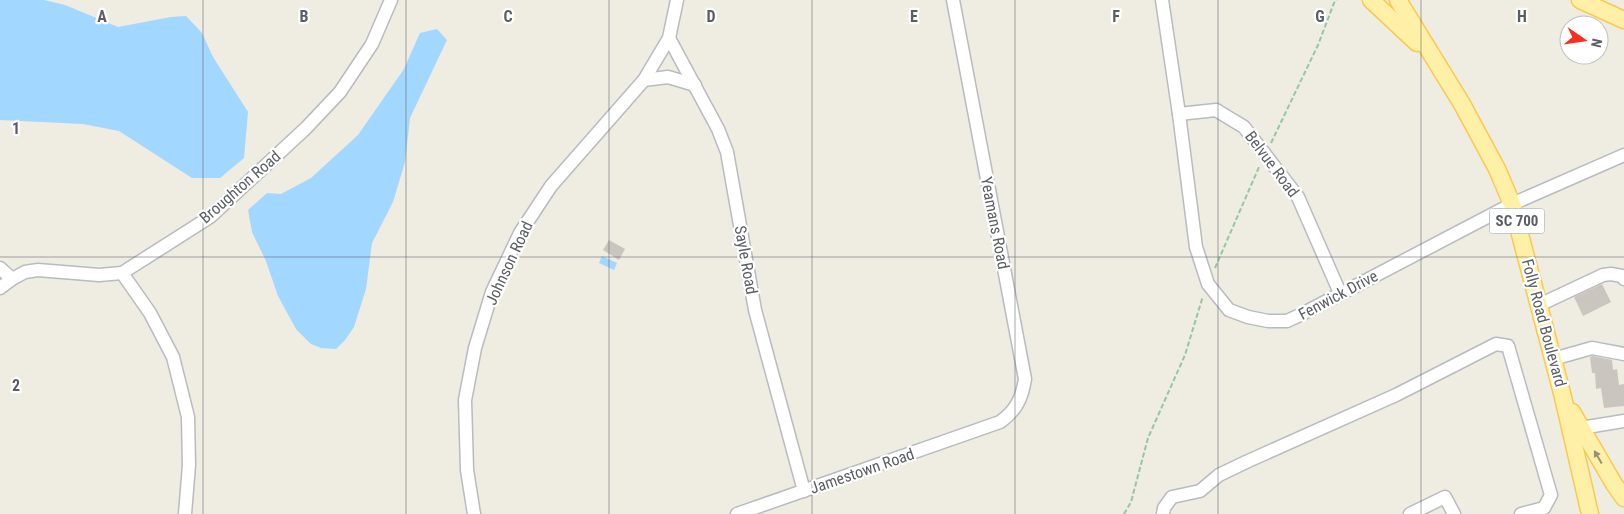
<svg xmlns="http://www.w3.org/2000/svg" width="1624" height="514" viewBox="0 0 1624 514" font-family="'Roboto Condensed',sans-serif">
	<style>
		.water { fill: #a2d7ff }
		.building { fill: #cac6bf }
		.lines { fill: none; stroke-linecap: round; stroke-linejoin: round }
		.minor-casing { stroke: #b8bbc0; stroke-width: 15 }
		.major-casing { stroke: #fbc94f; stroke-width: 19 }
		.path { stroke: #94c7a2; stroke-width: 2; stroke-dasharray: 5 2.5; stroke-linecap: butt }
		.minor { stroke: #fff; stroke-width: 12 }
		.major { stroke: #fff0a7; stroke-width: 16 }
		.oneway { fill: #94927b }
		.grid { fill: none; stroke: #5b5f64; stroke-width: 1; stroke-opacity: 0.55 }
		.labels { text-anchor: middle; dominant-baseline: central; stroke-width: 4.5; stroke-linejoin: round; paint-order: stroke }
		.shield { fill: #fff; stroke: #8c8f92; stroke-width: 1 }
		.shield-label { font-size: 15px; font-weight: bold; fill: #5b5f64 }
		.street-label { font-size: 16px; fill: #5b5f64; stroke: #fff }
		.grid-label { font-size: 16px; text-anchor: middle; font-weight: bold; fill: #5b5f64; stroke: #fff; stroke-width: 4.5; stroke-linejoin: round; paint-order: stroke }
	</style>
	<rect width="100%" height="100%" fill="#efece2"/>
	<!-- water -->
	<g class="water">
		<polygon points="0,0 44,0 65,5 118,27 171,17 186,16 202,33 213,57 248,112 244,158 220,178 192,178 119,131 83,124 0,120"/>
		<polygon points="437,29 447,40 410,118 405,162 393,202 372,243 366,289 354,327 345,340 336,349 321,348 311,344 296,329 278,296 266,261 252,232 248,210 267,193 281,194 311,178 358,135 404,69 420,33"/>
		<polygon points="602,256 617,263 614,270 599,263"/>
	</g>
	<!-- building -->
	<g class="building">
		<polygon points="609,240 625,249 619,260 603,250"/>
		<polygon points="1602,284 1611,302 1583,316 1574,297"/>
		<polygon points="1593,356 1612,360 1613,370 1617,369 1619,385 1624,384 1624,406 1604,408 1601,388 1596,389 1595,373 1592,373 1590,357"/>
	</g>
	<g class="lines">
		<!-- minor casing -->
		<g class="minor-casing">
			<g id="minor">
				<polyline points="1162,0 1179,114 1196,247 1208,284 1229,310 1248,317 1268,321 1287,321 1300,315 1512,204 1624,155"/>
				<polyline points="669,38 718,129 727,152 755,310 804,491"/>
				<polyline points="644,80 668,77 695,85"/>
				<polyline points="1179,114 1216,110 1244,127 1298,197 1340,293"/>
				<polyline points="0,268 12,279"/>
				<polyline points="122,273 150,313 173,357 188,417 189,465 185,514"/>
				<polyline points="0,288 12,279 25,272 38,270 99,275 122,273 210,217 306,128 340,92 372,44 391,0"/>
				<polyline points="1539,305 1603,275 1611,274 1622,276 1624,279"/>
				<polyline points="1553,359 1592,348 1624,354"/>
				<polyline points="1581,428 1624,421"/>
				<polyline points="474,514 467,470 465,400 475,348 492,292 520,233 551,186 644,80 669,38 677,0"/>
				<path d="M737,514L1000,422C1016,411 1022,398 1025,379L953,0"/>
				<polyline points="1163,514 1164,508 1172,497 1200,491 1219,475 1246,462 1396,395 1496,344 1508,346 1551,495 1544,508 1521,514"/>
				<polyline points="1410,514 1445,497 1454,514"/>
			</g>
		</g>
		<!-- major casing -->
		<g class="major-casing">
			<g id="major">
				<polyline points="1371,0 1417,43"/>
				<polyline points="1398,0 1462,104 1497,169 1512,204 1563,397 1590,514"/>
				<polyline points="1580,0 1624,20"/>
				<polyline points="1572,412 1614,484 1624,498"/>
			</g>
		</g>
		<!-- path -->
		<g class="path">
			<polyline points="1271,143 1318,45 1334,3 1337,0"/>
			<polyline points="1215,268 1259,167"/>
			<polyline points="1124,514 1131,502 1148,438 1185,355 1203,296"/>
		</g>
		<!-- minor -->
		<use href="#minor" class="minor"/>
		<!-- major -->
		<use href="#major" class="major"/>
	</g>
	<!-- one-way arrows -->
	<defs><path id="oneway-solid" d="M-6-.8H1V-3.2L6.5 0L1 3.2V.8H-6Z" transform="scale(1.25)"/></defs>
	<use class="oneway" href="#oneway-solid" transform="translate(1598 457) rotate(-120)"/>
	<!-- grid -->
	<path class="grid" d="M203,0V514M406,0V514M609,0V514M812,0V514M1015,0V514M1218,0V514M1421,0V514M0,257H1624"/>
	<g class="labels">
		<!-- shield labels -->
		<rect class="shield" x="1489.5" y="208.5" width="55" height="25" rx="4"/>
		<g class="shield-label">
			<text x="1517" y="221">SC 700</text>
		</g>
		<!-- street labels -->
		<g class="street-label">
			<text transform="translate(1272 164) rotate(53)">Belvue Road</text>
			<text transform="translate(240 187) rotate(-41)">Broughton Road</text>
			<text transform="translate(995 223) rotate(79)">Yeamans Road</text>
			<text transform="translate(746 260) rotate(80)">Sayle Road</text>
			<text transform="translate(509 263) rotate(-65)">Johnson Road</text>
			<text transform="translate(1338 295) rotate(-28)">Fenwick Drive</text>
			<text transform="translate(1544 323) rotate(75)">Folly Road Boulevard</text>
			<text transform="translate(862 471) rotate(-19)">Jamestown Road</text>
		</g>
	</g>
	<g class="grid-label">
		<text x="102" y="22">A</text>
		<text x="304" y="22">B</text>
		<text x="508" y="22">C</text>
		<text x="711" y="22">D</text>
		<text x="914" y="22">E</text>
		<text x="1116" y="22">F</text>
		<text x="1320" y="22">G</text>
		<text x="1522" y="22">H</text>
		<text x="16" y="134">1</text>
		<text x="16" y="391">2</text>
	</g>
	<!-- north arrow -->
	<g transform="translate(1584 40) rotate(103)"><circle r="24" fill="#ffffff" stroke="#bdbfc1"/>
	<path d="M0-4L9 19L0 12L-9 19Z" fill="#f53022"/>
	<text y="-8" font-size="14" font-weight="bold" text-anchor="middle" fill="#5b5f64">N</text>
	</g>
</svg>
